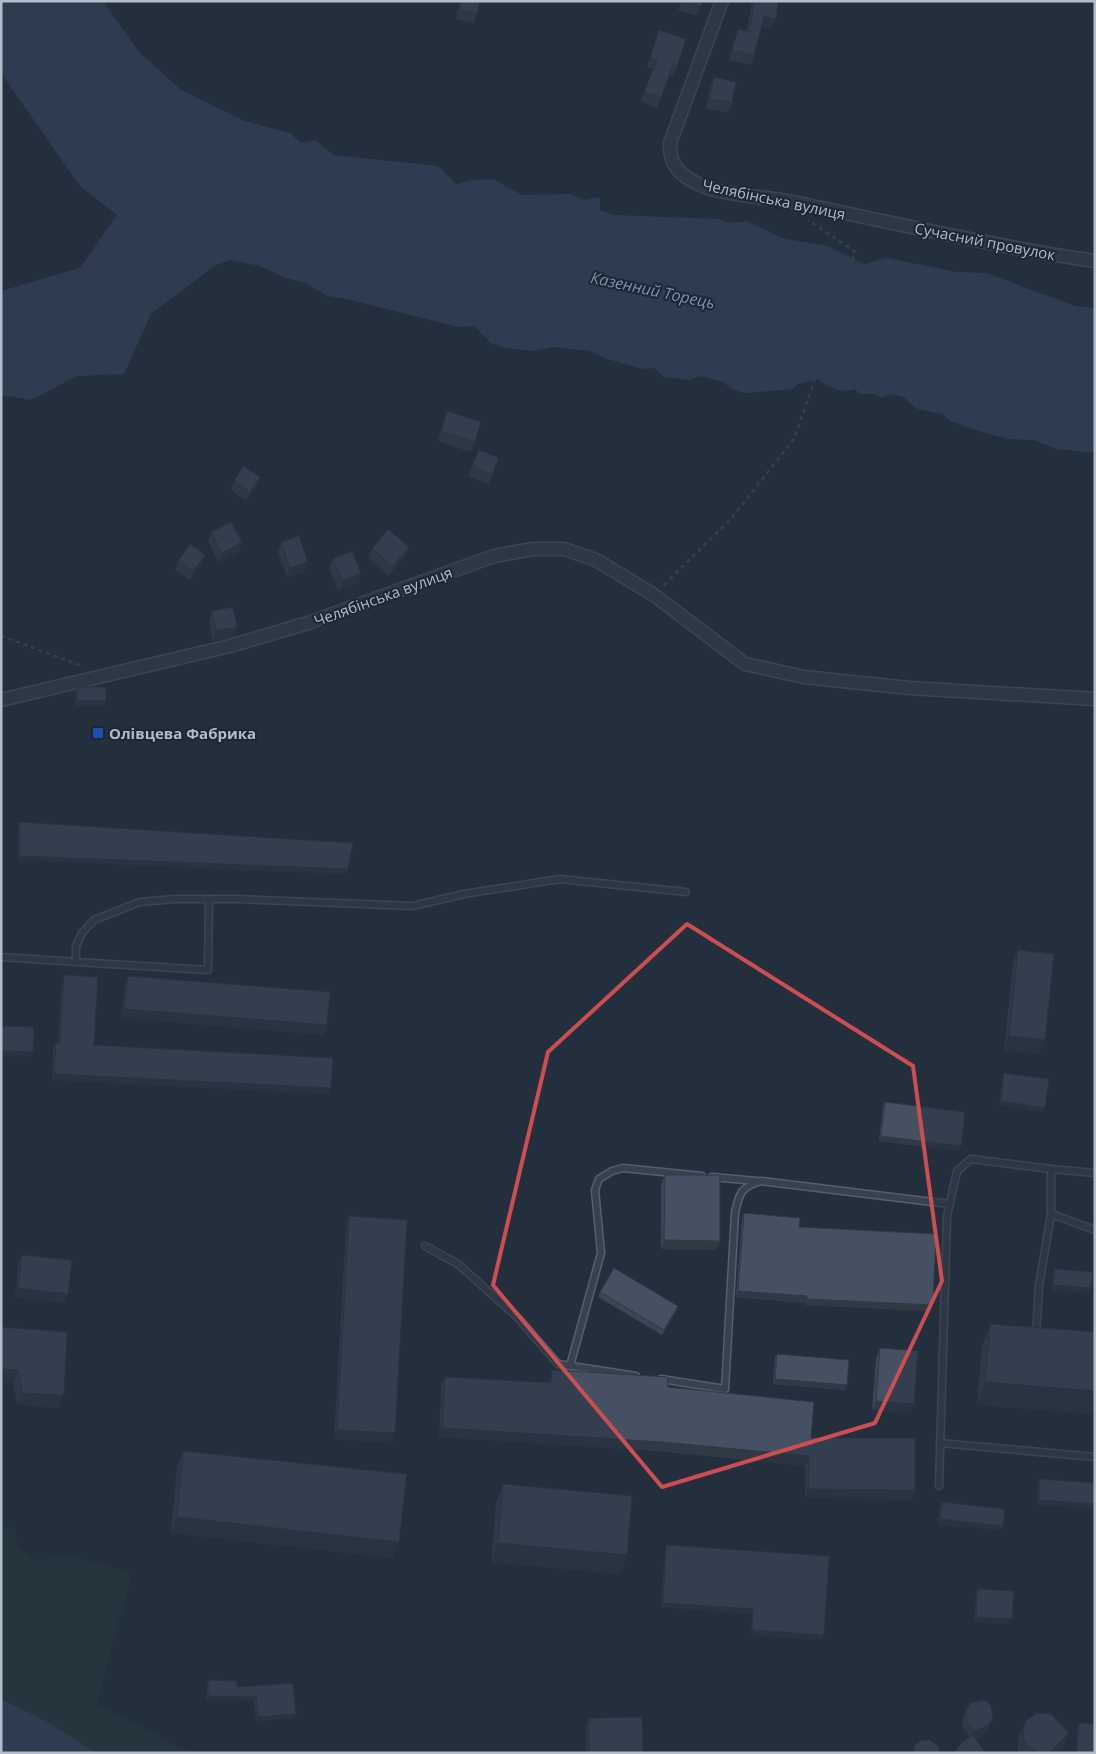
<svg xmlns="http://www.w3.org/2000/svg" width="1096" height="1754" viewBox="0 0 1096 1754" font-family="'Open Sans',sans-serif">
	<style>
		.green { fill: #263c3f }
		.water { fill: #394c67 }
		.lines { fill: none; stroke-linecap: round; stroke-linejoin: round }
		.service-casing { stroke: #565f6c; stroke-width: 9 }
		.minor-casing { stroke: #565f6c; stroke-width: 15 }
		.path { stroke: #44595c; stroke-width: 2.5; stroke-dasharray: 4 4; stroke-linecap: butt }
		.service { stroke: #38414e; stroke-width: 6 }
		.minor { stroke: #38414e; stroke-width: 12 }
		.wall { fill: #3b4654 }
		.shaded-wall { fill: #303945 }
		.building { fill: #455162; stroke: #303945 }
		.marked { fill: none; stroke: #ce4d50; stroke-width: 4; stroke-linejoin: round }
		.transit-dot { fill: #1a4fb4; stroke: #1d2633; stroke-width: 2 }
		.labels { text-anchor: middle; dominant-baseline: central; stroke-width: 4; stroke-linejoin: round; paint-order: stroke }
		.street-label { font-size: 15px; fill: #b4bcc9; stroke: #1d2633 }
		.poi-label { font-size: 15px; font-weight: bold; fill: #b4bcc9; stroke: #1d2633; text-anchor: start }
		.water-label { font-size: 16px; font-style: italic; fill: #7c92b1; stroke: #1d2633 }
	</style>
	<rect width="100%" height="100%" fill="#242f3e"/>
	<!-- green -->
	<path class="green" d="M1,1527L15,1528L18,1548L39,1563C66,1549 104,1565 131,1574L97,1705L192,1753H97L44,1720L1,1699Z"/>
	<!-- water -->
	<g class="water">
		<path d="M1,1H103L138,51L181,90L245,121L290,133L301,143L315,140L334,155L438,166L456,184L472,180L493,179L522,195L571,194L584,200L600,197V210L614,215L718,219L729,223L746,221L785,239L828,246L864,264L887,258L957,272L986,273L1075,306L1095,308V453L1057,449L1034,440L1008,439L969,428L949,420L943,414L918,409L902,396L891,394L882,398L874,394H860L855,389C842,394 828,387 818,379L797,384L794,389L746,393L733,390L723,382L701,376L689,380L664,377L654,368L643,369L604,358L590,351L554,347L533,351L506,348L492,344L474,326L459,327L351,300L327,296L306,283L286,278L260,266L230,260L214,266L151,314L124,374L77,376L31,400L1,395V291L80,268L117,215L80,186L1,73Z"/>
		<polygon points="1,1699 44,1720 97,1753 1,1753"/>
	</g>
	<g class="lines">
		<!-- service casing -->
		<g class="service-casing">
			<g id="service">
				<polyline points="1,957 76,962 76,946 82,933 94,920 140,902 174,899 238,899 413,906 464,894 560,879 686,892"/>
				<polyline points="76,962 208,970 209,899"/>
				<polyline points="712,1177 757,1181"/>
				<polyline points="1051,1214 1051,1169 1095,1173"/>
				<polyline points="425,1246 458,1264 518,1318 558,1364 636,1376"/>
				<polyline points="1036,1335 1039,1286 1051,1214 1095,1230"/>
				<polyline points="570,1366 601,1253 595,1190 599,1179 612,1171 623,1168 702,1176"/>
				<path d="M661,1379L725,1389L735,1213C739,1193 741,1187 761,1181L949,1204"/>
				<polyline points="940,1443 1095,1457"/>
				<polyline points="939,1486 947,1216 957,1171 971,1159 1051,1169"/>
			</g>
		</g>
		<!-- minor casing -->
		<g class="minor-casing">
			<g id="minor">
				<path d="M722,1L670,143C669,166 681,176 700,185C721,195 769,197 793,202C894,223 993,246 1095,261"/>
				<polyline points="1,700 230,646 308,623 494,556 533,549 564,549 596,560 654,595 745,664 804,677 909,688 1095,699"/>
			</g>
		</g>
		<!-- path -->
		<g class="path">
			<polyline points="664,585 730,520 794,439 812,388 855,252 808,220"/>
			<polyline points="1,636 82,666"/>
		</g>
		<!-- service -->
		<use href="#service" class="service"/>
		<!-- minor -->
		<use href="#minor" class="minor"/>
	</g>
	<!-- wall -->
	<g class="wall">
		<polygon points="460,1 480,1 477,14 474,23 456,19"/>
		<polygon points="681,1 702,1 697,16 678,10"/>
		<polygon points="752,1 778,1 772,28 761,27 754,56 750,65 729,60 738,29 747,31"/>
		<polygon points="659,30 677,66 674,76 670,75 657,108 641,101 653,69 647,67"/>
		<polygon points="714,77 732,103 728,113 706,108 710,86"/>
		<polygon points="447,411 475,442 471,452 438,441"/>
		<polygon points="499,458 488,484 468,476 472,466"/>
		<polygon points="260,477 256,487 246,501 231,490 234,481"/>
		<polygon points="211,532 242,542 239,552 219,562 208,542"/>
		<polygon points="281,542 305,572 287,577 278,551"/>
		<polygon points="409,547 405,556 389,576 368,558 372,549"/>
		<polygon points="333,559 361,573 358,583 338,591 329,568"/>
		<polygon points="179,560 201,564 190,580 175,570"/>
		<polygon points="212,611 237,627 234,636 213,641 209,621"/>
		<polygon points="78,687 106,701 105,706 76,706 76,692"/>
		<polygon points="19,822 348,869 346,874 18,860 18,827"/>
		<polygon points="1018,950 1040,1054 1004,1050 1013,964"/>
		<polygon points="64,975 94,1045 331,1088 329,1094 52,1080 53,1049 56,1043 58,1044 62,981"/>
		<polygon points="128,976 327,1025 324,1035 122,1018 125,985"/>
		<polygon points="1004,1073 1045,1108 1043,1112 999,1106 1003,1078"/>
		<polygon points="885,1102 959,1151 879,1141 883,1106"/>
		<polygon points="665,1175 720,1241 716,1250 661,1249 661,1184"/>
		<polygon points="744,1213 799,1227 931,1311 805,1305 805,1303 736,1297 742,1219"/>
		<polygon points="349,1216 392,1443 334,1439 346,1226"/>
		<polygon points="22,1255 68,1294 65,1303 15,1298 18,1264"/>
		<polygon points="1055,1269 1090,1293 1052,1290 1053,1274"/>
		<polygon points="600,1292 678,1306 677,1310 662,1335 598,1297"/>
		<polygon points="990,1324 1095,1332 1095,1414 977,1405 982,1347"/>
		<polygon points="67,1332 59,1408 17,1405 13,1383 1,1382"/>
		<polygon points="880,1348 910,1413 872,1410 876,1358"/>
		<polygon points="777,1354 845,1390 773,1384 775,1358"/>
		<polygon points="552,1370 668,1387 811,1438 915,1490 911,1500 805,1498 805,1466 659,1451 439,1437 441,1386 445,1377 549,1382"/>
		<polygon points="183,1451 393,1558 171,1533 177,1467"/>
		<polygon points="1040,1479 1095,1483 1037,1505 1038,1484"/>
		<polygon points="503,1484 620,1574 491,1562 496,1503"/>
		<polygon points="942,1502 1001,1530 938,1524 940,1507"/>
		<polygon points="666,1545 822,1640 751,1635 752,1614 661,1607 665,1550"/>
		<polygon points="977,1589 1010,1624 974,1622 976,1594"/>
		<polygon points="208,1680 237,1687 296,1714 294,1718 256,1721 254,1701 206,1701 207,1685"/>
		<polygon points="966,1710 989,1728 983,1736 976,1739 983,1753 956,1753 962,1742 969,1737 963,1729 962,1720"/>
		<polygon points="589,1718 643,1753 586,1753 586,1727"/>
		<polygon points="1079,1723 1095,1753 1076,1753 1077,1728"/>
		<polygon points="1024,1725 1064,1747 1059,1753 1018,1753 1018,1739"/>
	</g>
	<!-- shaded-wall -->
	<g class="shaded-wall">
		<polygon points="764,17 776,19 772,28 760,27"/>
		<polygon points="260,477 256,487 246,501 250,492"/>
		<polygon points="242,542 239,552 219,562 222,553"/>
		<polygon points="409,547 405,556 389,576 393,566"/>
		<polygon points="205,555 201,564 190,580 193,571"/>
		<polygon points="308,562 305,572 287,577 290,568"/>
		<polygon points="361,573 358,583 338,591 342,581"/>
		<polygon points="237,627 234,636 213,641 216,631"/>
		<polygon points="78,701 106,701 105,706 76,706"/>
		<polygon points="20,856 348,869 346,874 18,860"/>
		<polygon points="125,1009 327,1025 324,1035 122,1018"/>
		<polygon points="1009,1036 1045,1040 1040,1054 1004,1050"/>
		<polygon points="1,1051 33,1052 31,1057 1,1056"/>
		<polygon points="54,1074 331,1088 329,1094 52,1080"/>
		<polygon points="1001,1101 1045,1108 1043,1112 999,1106"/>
		<polygon points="881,1136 961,1146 959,1151 879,1141"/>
		<polygon points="664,1240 720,1241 716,1250 661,1249"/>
		<polygon points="1053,1285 1091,1288 1090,1293 1052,1290"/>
		<polygon points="18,1288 68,1294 65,1303 15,1298"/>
		<polygon points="738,1291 807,1296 805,1303 736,1297"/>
		<polygon points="807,1299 933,1305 931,1311 805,1305"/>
		<polygon points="678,1306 677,1310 662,1335 664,1330"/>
		<polygon points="1,1369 18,1370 13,1383 1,1382"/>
		<polygon points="775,1379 847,1385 845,1390 773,1384"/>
		<polygon points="985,1382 1095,1391 1095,1414 977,1405"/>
		<polygon points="22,1393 64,1395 59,1408 17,1405"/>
		<polygon points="876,1401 914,1404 910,1413 872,1410"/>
		<polygon points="442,1428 662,1442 809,1456 805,1466 659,1451 439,1437"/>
		<polygon points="337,1430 395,1433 392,1443 334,1439"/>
		<polygon points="808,1489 915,1490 911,1500 805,1498"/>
		<polygon points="1039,1500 1095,1504 1095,1509 1037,1505"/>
		<polygon points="177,1517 399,1542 393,1558 171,1533"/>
		<polygon points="940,1519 1003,1526 1001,1530 938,1524"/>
		<polygon points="498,1543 627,1555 620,1574 491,1562"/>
		<polygon points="663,1603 753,1609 752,1614 661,1607"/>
		<polygon points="976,1617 1012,1619 1010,1624 974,1622"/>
		<polygon points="752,1630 824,1635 822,1640 751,1635"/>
		<polygon points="208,1696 256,1697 254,1701 206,1701"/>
		<polygon points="296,1714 294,1718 256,1721 258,1717"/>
		<polygon points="993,1719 989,1728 983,1736 971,1740 974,1731"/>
		<polygon points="1069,1733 1064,1747 1059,1753 1036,1753"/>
	</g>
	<!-- building -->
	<g class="building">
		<polygon points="461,1 480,1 477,14 459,10"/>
		<polygon points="684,1 702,1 701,7"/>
		<polygon points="754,1 778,1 776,19 764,17 754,56 732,50 738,29 750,32"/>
		<polygon points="659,30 686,39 677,66 673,65 661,98 644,92 657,60 650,58"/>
		<polygon points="714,77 736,82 732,103 709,99"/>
		<polygon points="447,411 481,422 475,442 441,432"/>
		<polygon points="479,450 499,458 492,475 472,466"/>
		<polygon points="244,466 260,477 250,492 234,481"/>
		<polygon points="231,522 242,542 222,553 211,532"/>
		<polygon points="388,529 409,547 393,566 372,549"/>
		<polygon points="299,536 308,562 290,568 281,542"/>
		<polygon points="190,544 205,555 193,571 179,560"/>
		<polygon points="352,551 361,573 342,581 333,559"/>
		<polygon points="233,607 237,627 216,631 212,611"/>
		<rect x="78" y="687" width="28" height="14"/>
		<polygon points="19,822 353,843 348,869 20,856"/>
		<polygon points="1018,950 1054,954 1045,1040 1009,1036"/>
		<polygon points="64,975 98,977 94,1045 333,1058 331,1088 54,1074 56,1043 60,1044"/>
		<polygon points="128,976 330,992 327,1025 125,1009"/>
		<polygon points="1,1026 34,1027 33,1052 1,1051"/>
		<polygon points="1004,1073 1049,1079 1045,1108 1001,1101"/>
		<polygon points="885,1102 965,1112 961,1146 881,1136"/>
		<polygon points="665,1175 720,1175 720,1241 664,1240"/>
		<polygon points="744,1213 800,1218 799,1227 936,1234 933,1305 807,1299 807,1296 738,1291"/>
		<polygon points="349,1216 407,1220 395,1433 337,1430"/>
		<polygon points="22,1255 72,1260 68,1294 18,1288"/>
		<polygon points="614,1268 678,1306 664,1330 600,1292"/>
		<polygon points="1055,1269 1093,1272 1091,1288 1053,1285"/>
		<polygon points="990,1324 1095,1332 1095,1391 985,1382"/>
		<polygon points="1,1327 67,1332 64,1395 22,1393 18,1370 1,1369"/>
		<polygon points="880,1348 918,1351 914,1404 876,1401"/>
		<polygon points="777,1354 849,1360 847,1385 775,1379"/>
		<polygon points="552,1370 667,1377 668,1387 814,1402 811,1438 915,1438 915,1490 808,1489 809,1456 662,1442 442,1428 445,1377 551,1383"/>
		<polygon points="183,1451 407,1474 399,1542 177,1517"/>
		<polygon points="1040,1479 1095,1483 1095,1504 1039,1500"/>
		<polygon points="503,1484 632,1496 627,1555 498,1543"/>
		<polygon points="942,1502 1005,1509 1003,1526 940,1519"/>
		<polygon points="666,1545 829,1556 824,1635 752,1630 753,1609 663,1603"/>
		<polygon points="977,1589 1014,1591 1012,1619 976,1617"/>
		<polygon points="208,1680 237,1681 237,1687 293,1683 296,1714 258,1717 256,1697 208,1696"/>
		<polygon points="984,1700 991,1705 993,1719 987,1726 974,1731 966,1719 966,1710 970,1703"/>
		<polygon points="1037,1713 1051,1714 1069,1733 1050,1752 1036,1752 1026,1744 1023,1738 1024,1725 1027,1720"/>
		<polygon points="642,1717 643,1753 589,1753 589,1718"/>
		<polygon points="1079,1723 1095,1724 1095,1753 1077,1753"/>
		<polygon points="973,1735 983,1749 983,1753 957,1753 956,1751 962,1742"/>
		<polygon points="922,1740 930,1740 937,1745 940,1753 914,1753 915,1745"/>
	</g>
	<!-- marked area -->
	<path d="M0 0H1096V1754H0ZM687,924L913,1066L942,1281L875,1423L662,1487L493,1285L548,1052Z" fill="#242f3e" fill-opacity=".55" fill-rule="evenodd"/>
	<path class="marked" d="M687,924L913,1066L942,1281L875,1423L662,1487L493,1285L548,1052Z"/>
	<!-- markers -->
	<rect class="transit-dot" x="92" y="727" width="12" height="12" rx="2.5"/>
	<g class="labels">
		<!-- street labels -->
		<g class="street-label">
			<text transform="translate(774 199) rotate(12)">Челябінська вулиця</text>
			<text transform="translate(985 241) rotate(11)">Сучасний провулок</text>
			<text transform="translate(383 596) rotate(-20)">Челябінська вулиця</text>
		</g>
		<!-- poi labels -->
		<g class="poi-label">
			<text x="109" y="733">Олівцева Фабрика</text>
		</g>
		<!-- water labels -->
		<g class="water-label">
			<text transform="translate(653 290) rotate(12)">Казенний Торець</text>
		</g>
	</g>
	<!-- border -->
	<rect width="1096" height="1754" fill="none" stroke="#b4bcc9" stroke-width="5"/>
</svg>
